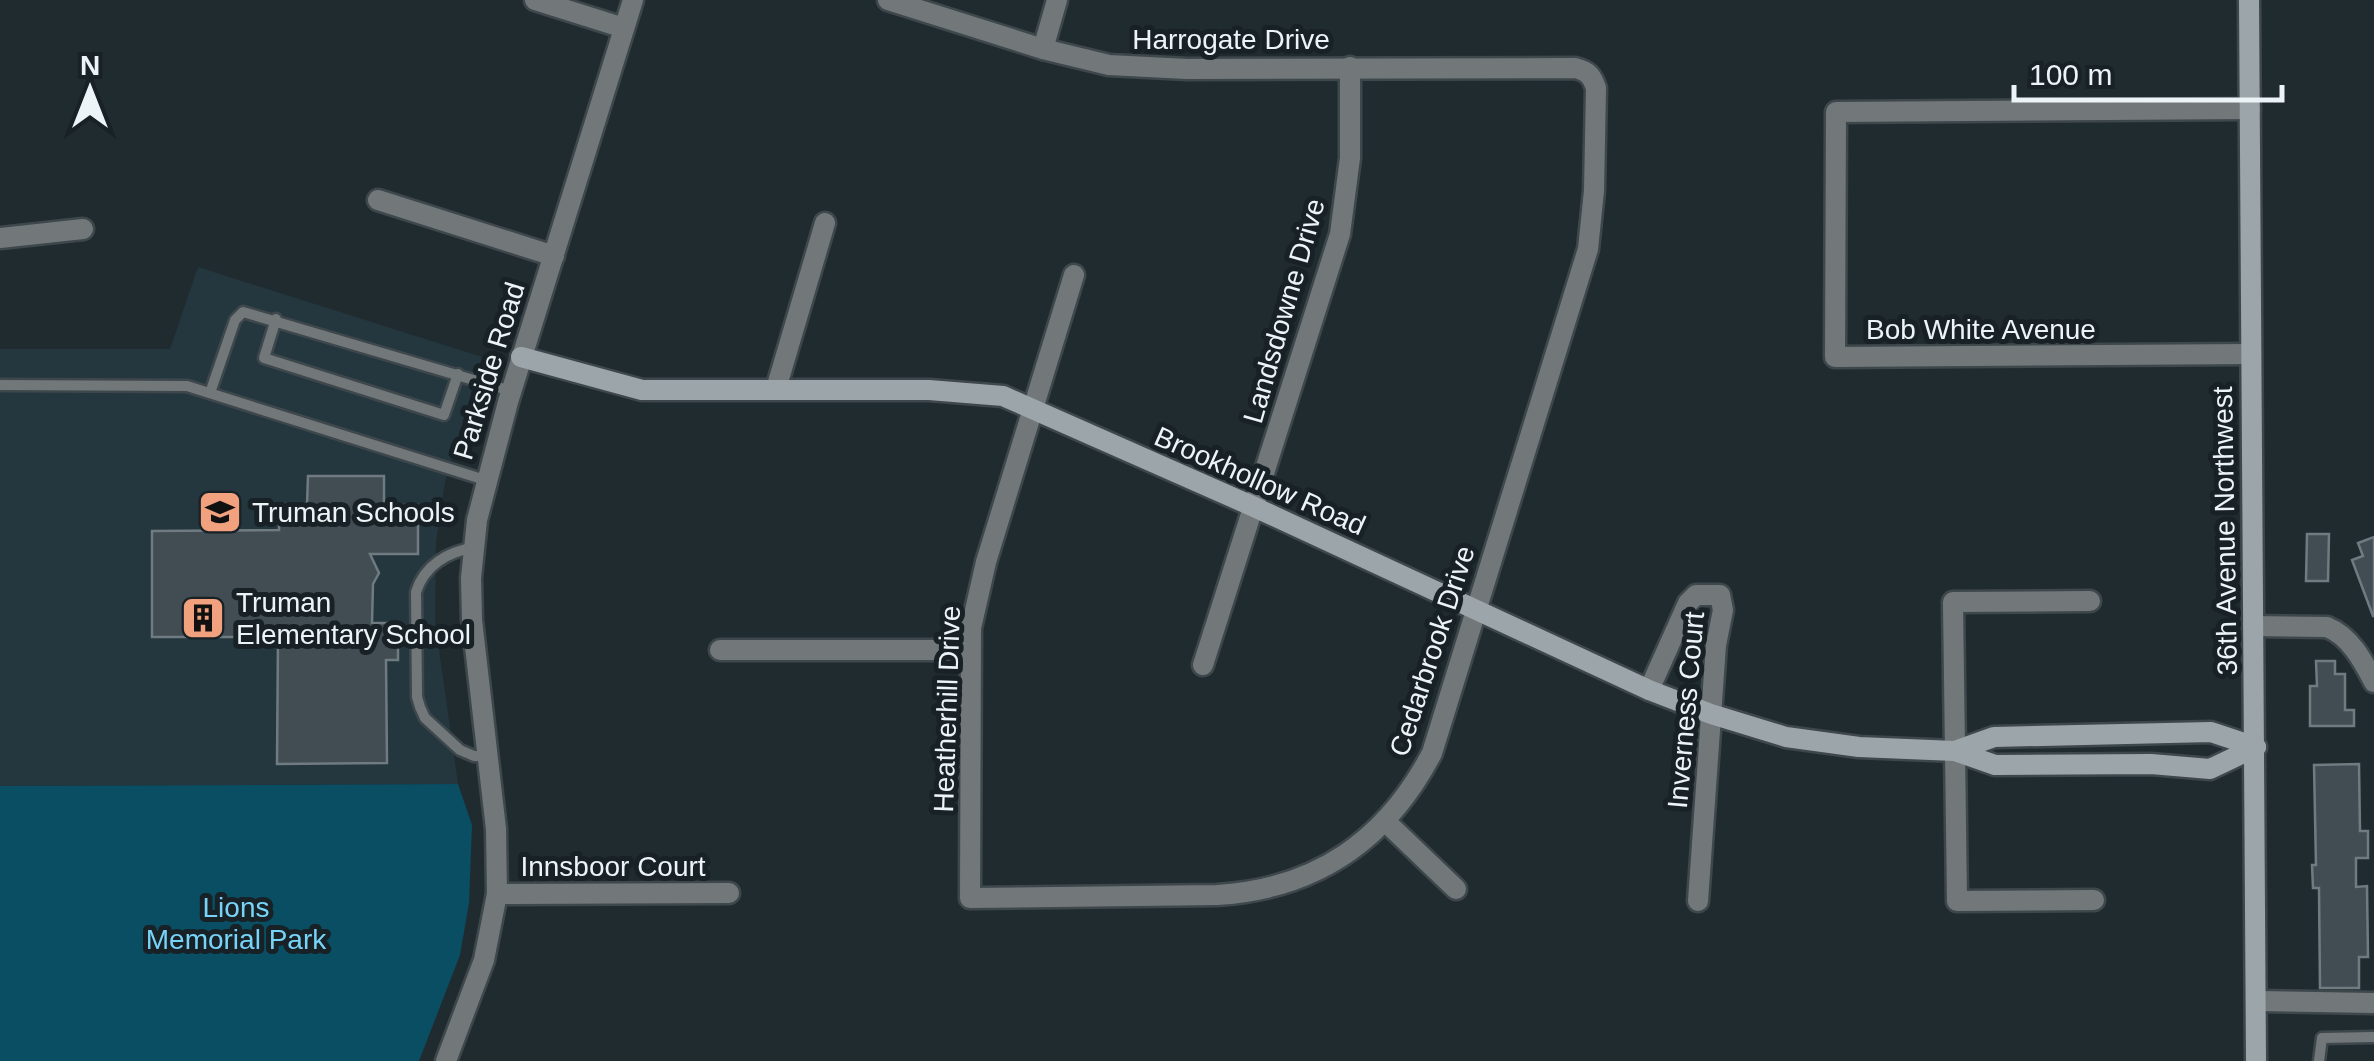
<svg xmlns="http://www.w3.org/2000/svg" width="2374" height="1061" viewBox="0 0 2374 1061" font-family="Arial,sans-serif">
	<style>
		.built { fill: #24363e }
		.green { fill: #094e63 }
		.building { fill: #414d52; stroke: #6f7b81; stroke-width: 2.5 }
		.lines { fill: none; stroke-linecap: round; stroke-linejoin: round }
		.lane-casing { stroke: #3d474c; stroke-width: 15 }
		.street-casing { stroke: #3d474c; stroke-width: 25 }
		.secondary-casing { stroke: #3d474c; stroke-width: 25 }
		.lane { stroke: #72787a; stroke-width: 10 }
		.street { stroke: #72787a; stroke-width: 20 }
		.secondary { stroke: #9ca5a9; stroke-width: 20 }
		.labels { text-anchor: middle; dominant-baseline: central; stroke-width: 10; stroke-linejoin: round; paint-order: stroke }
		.street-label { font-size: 28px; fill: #edf4f7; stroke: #172126 }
		.poi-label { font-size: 28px; fill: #edf4f7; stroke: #172126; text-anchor: start }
		.park-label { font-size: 28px; fill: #77d4f8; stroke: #172126 }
	</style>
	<rect width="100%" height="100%" fill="#202b30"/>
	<!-- built -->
	<polygon class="built" points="198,267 482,357 445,482 436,542 435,621 458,784 0,786 0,349 170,349"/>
	<!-- green -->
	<polygon class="green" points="458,784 472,825 469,903 460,955 419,1061 0,1061 0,786"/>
	<!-- building -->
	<g class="building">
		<polygon points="308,476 384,476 384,505 418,505 418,554 370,554 379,573 373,584 372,623 389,623 389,640 398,640 398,660 386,660 387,763 277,764 278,637 152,637 152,531 279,530 279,504 307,504"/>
		<polygon points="2307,534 2329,534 2328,581 2306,581"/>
		<polygon points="2374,537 2374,616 2373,616 2352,560 2363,556 2358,543"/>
		<polygon points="2316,661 2335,661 2335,674 2345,674 2345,710 2354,710 2354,726 2310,726 2310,686 2317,686"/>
		<polygon points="2359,764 2360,831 2368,831 2368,858 2356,858 2356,887 2367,886 2368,957 2359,957 2359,988 2320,988 2319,888 2313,888 2312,865 2316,865 2314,765"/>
	</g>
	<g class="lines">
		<!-- lane casing -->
		<g class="lane-casing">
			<g id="lane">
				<polyline points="276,319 264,358 444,415 458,374"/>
				<polyline points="0,385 187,386 485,480"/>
				<polyline points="210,393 235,320 243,312 511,391"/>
				<path d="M474,548C448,551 424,566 416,592L417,697L420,707L425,718L460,750L474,756H488"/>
				<polyline points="2319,1061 2322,1038 2374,1037"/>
			</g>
		</g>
		<!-- street casing -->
		<g class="street-casing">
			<g id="street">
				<polyline points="535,0 624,28"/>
				<path d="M888,0L1043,49L1109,65L1187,69L1575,68C1588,71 1592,76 1596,88L1594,191L1588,249L1432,753C1386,841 1316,889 1217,895L970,898L971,628L986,562L1074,275"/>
				<polyline points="1043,49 1057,0"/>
				<polyline points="2250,109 1836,112 1835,357 2251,354"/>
				<polyline points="378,200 554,256"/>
				<polyline points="0,238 83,229"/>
				<polyline points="776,389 825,223"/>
				<polyline points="2090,601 1953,602 1957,901 2094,900"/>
				<path d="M2253,626L2327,627C2350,636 2363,661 2374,682"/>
				<polyline points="720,650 970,650"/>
				<polyline points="1203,665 1340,234 1350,158 1350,67"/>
				<polyline points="1649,690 1688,603 1696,595 1720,595 1723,610 1716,645 1698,901"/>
				<polyline points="1385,821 1456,889"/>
				<polyline points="497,894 729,893"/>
				<polyline points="2256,1001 2374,1003"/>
				<polyline points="446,1061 484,960 497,894 496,829 472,620 471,578 477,520 508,402 633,0"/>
			</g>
		</g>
		<!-- secondary casing -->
		<g class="secondary-casing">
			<g id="secondary">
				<polyline points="2249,0 2256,1061"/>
				<polyline points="521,357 642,390 929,390 1003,396 1252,506 1649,690 1711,714 1786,737 1859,747 1955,751 1995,765 2151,764 2210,769 2256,747"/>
				<polyline points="1955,751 1994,737 2211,732 2256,747"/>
			</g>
		</g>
		<!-- lane -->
		<use href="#lane" class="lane"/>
		<!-- street -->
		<use href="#street" class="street"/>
		<!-- secondary -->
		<use href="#secondary" class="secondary"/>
	</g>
	<!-- icons -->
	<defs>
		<g id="school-square" transform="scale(2.25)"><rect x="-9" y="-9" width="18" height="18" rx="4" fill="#f1a17d" stroke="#172126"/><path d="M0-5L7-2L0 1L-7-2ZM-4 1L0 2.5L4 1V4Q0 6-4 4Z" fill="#111"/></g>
		<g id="building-square" transform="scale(2.25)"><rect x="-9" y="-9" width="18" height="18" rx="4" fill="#f1a17d" stroke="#172126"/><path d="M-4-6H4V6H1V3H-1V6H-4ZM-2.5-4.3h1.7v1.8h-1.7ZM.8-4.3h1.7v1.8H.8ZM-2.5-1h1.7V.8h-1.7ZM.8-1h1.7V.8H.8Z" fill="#111"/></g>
	</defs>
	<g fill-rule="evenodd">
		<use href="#school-square" x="220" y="512"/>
		<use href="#building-square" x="203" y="618"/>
	</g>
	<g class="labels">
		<!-- street labels -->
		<g class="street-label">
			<text x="1231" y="39">Harrogate Drive</text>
			<text transform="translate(1284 311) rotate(-74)">Landsdowne Drive</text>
			<text x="1981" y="329">Bob White Avenue</text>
			<text transform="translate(489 371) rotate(-73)">Parkside Road</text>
			<text transform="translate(1260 481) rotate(24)">Brookhollow Road</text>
			<text transform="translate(2225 531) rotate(-91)">36th Avenue Northwest</text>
			<text transform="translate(1432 651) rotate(-72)">Cedarbrook Drive</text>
			<text transform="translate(947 709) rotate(-88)">Heatherhill Drive</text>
			<text transform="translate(1686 710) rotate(-85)">Inverness Court</text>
			<text x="613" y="866">Innsboor Court</text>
		</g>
		<!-- poi labels -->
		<g class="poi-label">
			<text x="252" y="512">Truman Schools</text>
			<text x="236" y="602">Truman<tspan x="236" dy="32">Elementary School</tspan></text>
		</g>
		<!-- park labels -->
		<g class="park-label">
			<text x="236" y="907">Lions<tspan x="236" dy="32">Memorial Park</tspan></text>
		</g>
	</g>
	<!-- north arrow -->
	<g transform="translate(90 90)" stroke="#172126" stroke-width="8" paint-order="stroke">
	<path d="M0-8L18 38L0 25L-18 38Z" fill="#edf4f7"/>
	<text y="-15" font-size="28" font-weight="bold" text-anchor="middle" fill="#edf4f7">N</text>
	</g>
	<!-- scale -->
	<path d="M2014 85v15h268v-15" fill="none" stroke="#edf4f7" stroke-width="5"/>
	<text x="2029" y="85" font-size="30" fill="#edf4f7" stroke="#172126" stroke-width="8" paint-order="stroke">100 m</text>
</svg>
